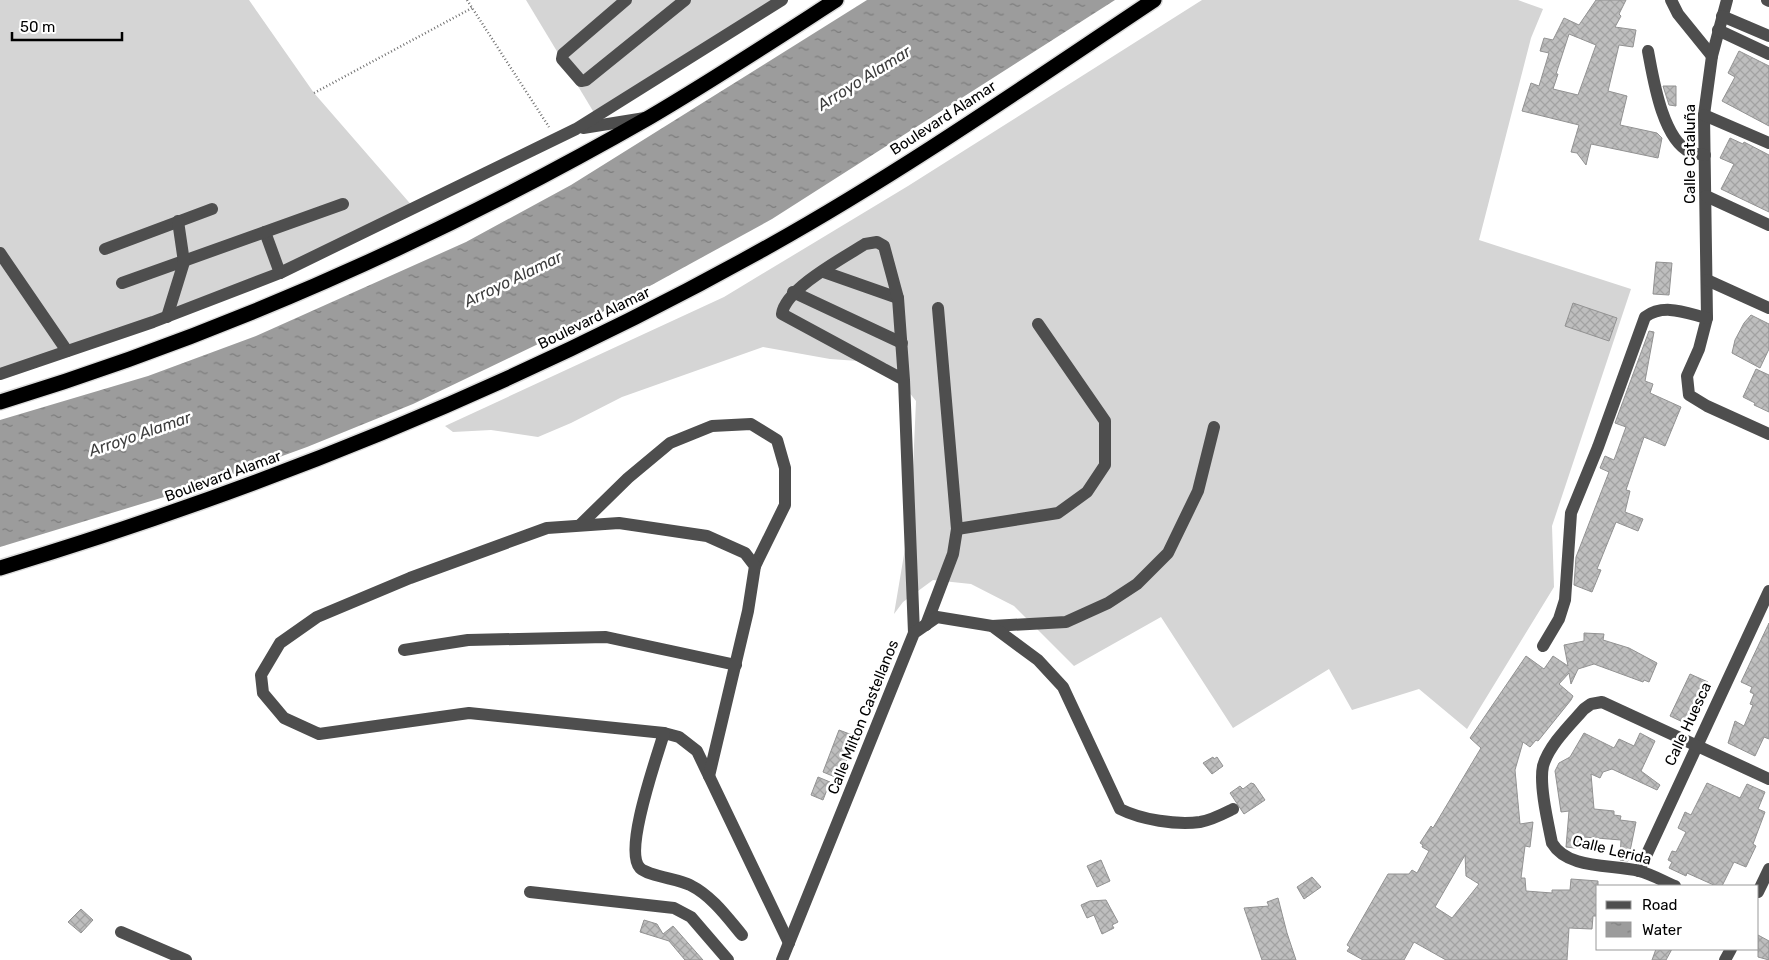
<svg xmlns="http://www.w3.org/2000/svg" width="1769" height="960" viewBox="0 0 1769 960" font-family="Rubik,sans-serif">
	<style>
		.grass { fill: #d5d5d5 }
		.water { fill: url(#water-ripples) }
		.building { fill: url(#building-cross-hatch); stroke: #929292; fill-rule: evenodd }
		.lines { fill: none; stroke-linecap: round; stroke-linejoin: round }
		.highway-casing { stroke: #dbdbdb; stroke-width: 18 }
		.path { stroke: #707070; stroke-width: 2.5; stroke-dasharray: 1 2.5; stroke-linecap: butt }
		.minor { stroke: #4e4e4e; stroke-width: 12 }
		.highway { stroke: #000; stroke-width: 15 }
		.labels { text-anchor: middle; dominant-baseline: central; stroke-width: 5; stroke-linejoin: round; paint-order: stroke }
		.street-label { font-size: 15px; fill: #000; stroke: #fff }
		.water-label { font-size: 16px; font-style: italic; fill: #3d3d3d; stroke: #fff }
	</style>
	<defs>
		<pattern id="water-ripples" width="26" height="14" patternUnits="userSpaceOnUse" patternTransform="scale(1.25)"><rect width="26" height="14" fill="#9c9c9c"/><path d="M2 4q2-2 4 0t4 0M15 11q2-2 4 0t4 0" fill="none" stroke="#7d7d7d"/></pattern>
		<pattern id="building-cross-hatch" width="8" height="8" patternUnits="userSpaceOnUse" patternTransform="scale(1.25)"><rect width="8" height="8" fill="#bebebe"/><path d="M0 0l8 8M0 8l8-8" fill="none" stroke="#a2a2a2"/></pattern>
	</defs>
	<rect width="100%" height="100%" fill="#fff"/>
	<!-- grass -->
	<g class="grass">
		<polygon points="0,0 249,0 314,93 414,208 272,277 0,374"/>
		<polygon points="526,0 781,0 596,116"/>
		<polygon points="1202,0 1518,0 1543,9 1531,38 1479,240 1631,289 1552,526 1554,587 1467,729 1419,689 1352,710 1329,669 1233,728 1161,617 1074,666 1014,606 971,584 933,580 903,602 894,614 911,513 916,401 886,363 830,359 763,347 622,397 571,423 538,437 491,430 453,432 445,426 724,297 908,186"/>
	</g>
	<!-- water -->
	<polygon class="water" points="867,0 1115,0 772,219 586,321 413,404 307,447 197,487 0,547 0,420 148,376 256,336 466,242 571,185"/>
	<!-- building -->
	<g class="building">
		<path d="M1596,0H1626L1619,14L1621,16L1615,27L1636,30L1633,47L1619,45L1608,91L1627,96L1620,125L1657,133L1662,138L1658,158L1591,144L1586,165L1577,153L1571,152L1579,125L1522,111L1531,83L1539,86L1549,53L1540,51L1544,38L1553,40L1564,18L1579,25ZM1569,34L1596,45L1578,95L1553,89L1558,74H1556Z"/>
		<polygon points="1739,51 1769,66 1769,126 1722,101 1735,77 1728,73"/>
		<polygon points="1663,86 1676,86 1676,106 1669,105"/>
		<polygon points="1730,138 1743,144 1744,142 1769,155 1769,212 1721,189 1734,164 1720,158"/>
		<polygon points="1656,262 1672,263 1669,295 1653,294"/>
		<polygon points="1573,303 1617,318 1609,341 1565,326"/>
		<polygon points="1751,315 1769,324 1769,349 1760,368 1732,353 1735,340 1744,323"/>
		<polygon points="1649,331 1654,332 1645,381 1653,384 1650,393 1681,407 1665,446 1644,437 1626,490 1630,491 1625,512 1643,519 1638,531 1616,522 1597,569 1601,570 1592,592 1574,585 1576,557 1609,472 1600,468 1605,456 1614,460 1626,427 1615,423"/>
		<polygon points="1756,369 1769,375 1769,412 1754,405 1755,403 1743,397"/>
		<polygon points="1769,623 1769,739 1764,737 1755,756 1728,743 1735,721 1744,726 1753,705 1750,704 1754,694 1750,692 1752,687 1741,682"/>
		<path d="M1584,633L1604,634L1603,640L1629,648L1657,663L1649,682L1644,680L1643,682L1594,664L1578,669L1571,684L1569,673L1559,684L1573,696L1571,700L1538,741L1536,740L1530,747L1523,742L1515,770L1520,824L1533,822L1530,847L1525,846L1521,878H1525L1526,891L1552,893V890H1570L1571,879L1598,881V916H1593L1592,929L1569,928L1567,960H1446L1414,942L1404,960H1363L1347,951L1350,947L1347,945L1388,874H1409L1412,870L1417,873L1429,851L1422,847L1423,845L1420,843L1431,826L1433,828L1481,748L1470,738L1526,656L1544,669L1553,656L1568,666L1564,645L1584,641ZM1465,855L1466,876L1479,884L1452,918L1435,907Z"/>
		<polygon points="1690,674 1708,682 1689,725 1670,716"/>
		<polygon points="839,730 855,736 840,779 823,772"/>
		<polygon points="1584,733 1614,748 1619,739 1634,746 1640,733 1655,741 1641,771 1660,785 1657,790 1612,769 1603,772 1600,778 1591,774 1594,809 1614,811 1614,815 1621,816 1620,820 1636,822 1628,861 1620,860 1621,840 1584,837 1583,849 1566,847 1569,811 1561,812 1555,771 1559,763 1570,757"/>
		<polygon points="1213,757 1214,759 1217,757 1223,766 1212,774 1203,763"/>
		<polygon points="818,777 830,782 823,800 811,795"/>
		<polygon points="1251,783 1254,784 1265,800 1244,814 1230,793 1240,786 1243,789"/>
		<polygon points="1707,783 1740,798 1747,784 1765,792 1758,809 1765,812 1753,844 1756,846 1746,867 1734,862 1722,886 1716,886 1687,873 1686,876 1669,868 1672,862 1668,860 1672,851 1676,852 1686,832 1678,828 1685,812 1691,815"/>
		<polygon points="1101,860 1110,881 1097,887 1087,866"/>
		<polygon points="1312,877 1321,887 1304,899 1297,887"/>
		<polygon points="1278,898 1287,933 1296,960 1262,960 1244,908 1269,906 1267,902"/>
		<polygon points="1106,900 1118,922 1112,925 1114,928 1102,934 1094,915 1087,918 1081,905 1090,901"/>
		<polygon points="81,909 93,920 81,933 68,922"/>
		<polygon points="644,920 657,924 663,934 673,926 703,960 685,960 669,941 640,932"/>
		<polygon points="1758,935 1769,941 1769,960 1758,957"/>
		<polygon points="1656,949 1672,949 1666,960 1652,960"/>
	</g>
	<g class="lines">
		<!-- highway casing -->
		<g class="highway-casing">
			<g id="highway">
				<path d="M0,402C227,333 444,235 650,117C713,80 774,40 836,0"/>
				<path d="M0,568C268,487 527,382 771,245C903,171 1028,84 1154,0"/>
			</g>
		</g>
		<!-- path -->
		<g class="path">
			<polyline points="467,0 549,127"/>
			<polyline points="314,93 472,8"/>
		</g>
		<!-- minor -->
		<g class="minor">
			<polyline points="626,0 563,54 562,59 581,81 586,80 685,0"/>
			<polyline points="1671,0 1678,14 1712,56"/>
			<polyline points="1727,0 1712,56 1704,115 1707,318 1699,349 1687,376 1689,395 1707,406 1769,434"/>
			<polyline points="1767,0 1769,1"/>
			<polyline points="1722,16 1769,36"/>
			<polyline points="1718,30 1769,54"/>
			<path d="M1648,51C1653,77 1662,139 1690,152C1694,154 1701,154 1705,155"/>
			<polyline points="1704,115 1769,143"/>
			<polyline points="583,128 645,118"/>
			<polyline points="1706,196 1769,225"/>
			<polyline points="265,232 280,273"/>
			<polyline points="105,249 212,209"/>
			<polyline points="0,253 67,351"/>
			<polyline points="824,272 898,298"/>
			<polyline points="1707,280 1769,308"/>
			<polyline points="122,283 343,204"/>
			<polyline points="793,292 902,343"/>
			<polyline points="167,317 184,262 178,221"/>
			<polyline points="0,374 153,322 280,273 576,129 782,0"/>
			<path d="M904,380L782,314C785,289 843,258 865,244L877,242L884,246L898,298L904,380L914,633"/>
			<polyline points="580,525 628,478 670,443 712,426 751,424 777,440 785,468 785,505 755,566"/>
			<polyline points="957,529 1058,513 1087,492 1105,465 1105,421 1038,324"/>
			<polyline points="926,625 953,554 957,529 938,308"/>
			<polyline points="992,626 1066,622 1108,603 1137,584 1168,553 1198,491 1214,427"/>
			<path d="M1543,646L1559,619L1565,600L1571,513L1598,447L1645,317C1664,303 1686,313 1707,318"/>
			<polyline points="404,650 468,640 606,637 736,665"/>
			<polyline points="664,733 679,737 697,751 789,943"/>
			<path d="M709,776L748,611L755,566L745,553L707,536L619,523L547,528L410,578L317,617L280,643L261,675L263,693L284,718L319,734L469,713L664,733C657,757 623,851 640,868C648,876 679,879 690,885C712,896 727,917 742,935"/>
			<polyline points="1639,871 1769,591"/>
			<path d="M1675,886C1663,881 1651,874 1639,871C1612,864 1568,870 1552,843C1548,823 1539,785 1543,766C1549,745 1570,725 1584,709L1591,704L1602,702L1769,779"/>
			<polyline points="530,892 674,908 691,917 728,960"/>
			<polyline points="1758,892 1769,869"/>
			<polyline points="121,932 186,960"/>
			<path d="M782,960L914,633L937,617L992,626L1038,660L1063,687L1120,809C1142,820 1176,825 1200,822C1212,820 1223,814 1233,809"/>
			<polyline points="1725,960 1731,949"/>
		</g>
		<!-- highway -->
		<use href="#highway" class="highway"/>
	</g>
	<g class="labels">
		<!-- street labels -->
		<g class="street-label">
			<text transform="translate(943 118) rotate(-33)">Boulevard Alamar</text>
			<text transform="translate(1690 154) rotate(-90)">Calle Cataluña</text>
			<text transform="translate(594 318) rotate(-26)">Boulevard Alamar</text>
			<text transform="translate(223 476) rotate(-20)">Boulevard Alamar</text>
			<text transform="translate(863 717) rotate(-68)">Calle Milton Castellanos</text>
			<text transform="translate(1688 724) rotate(-65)">Calle Huesca</text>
			<text transform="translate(1612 850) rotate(14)">Calle Lerida</text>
		</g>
		<!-- water labels -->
		<g class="water-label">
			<text transform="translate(864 78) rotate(-32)">Arroyo Alamar</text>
			<text transform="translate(513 279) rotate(-26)">Arroyo Alamar</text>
			<text transform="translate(140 434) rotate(-19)">Arroyo Alamar</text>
		</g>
	</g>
	<!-- legend -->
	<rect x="1596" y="885" width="162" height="65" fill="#ffffff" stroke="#999999"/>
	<rect x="1606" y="901" width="25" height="8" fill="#4e4e4e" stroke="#999999"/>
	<text x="1642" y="910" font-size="15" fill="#000000">Road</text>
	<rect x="1606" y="922" width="25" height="15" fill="url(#water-ripples)" stroke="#999999"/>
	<text x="1642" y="935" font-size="15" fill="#000000">Water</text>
	<!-- scale -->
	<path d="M12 32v8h110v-8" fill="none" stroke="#000000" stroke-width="2.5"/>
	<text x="20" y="32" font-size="15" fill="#000000" stroke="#ffffff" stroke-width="4" paint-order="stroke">50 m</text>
</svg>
